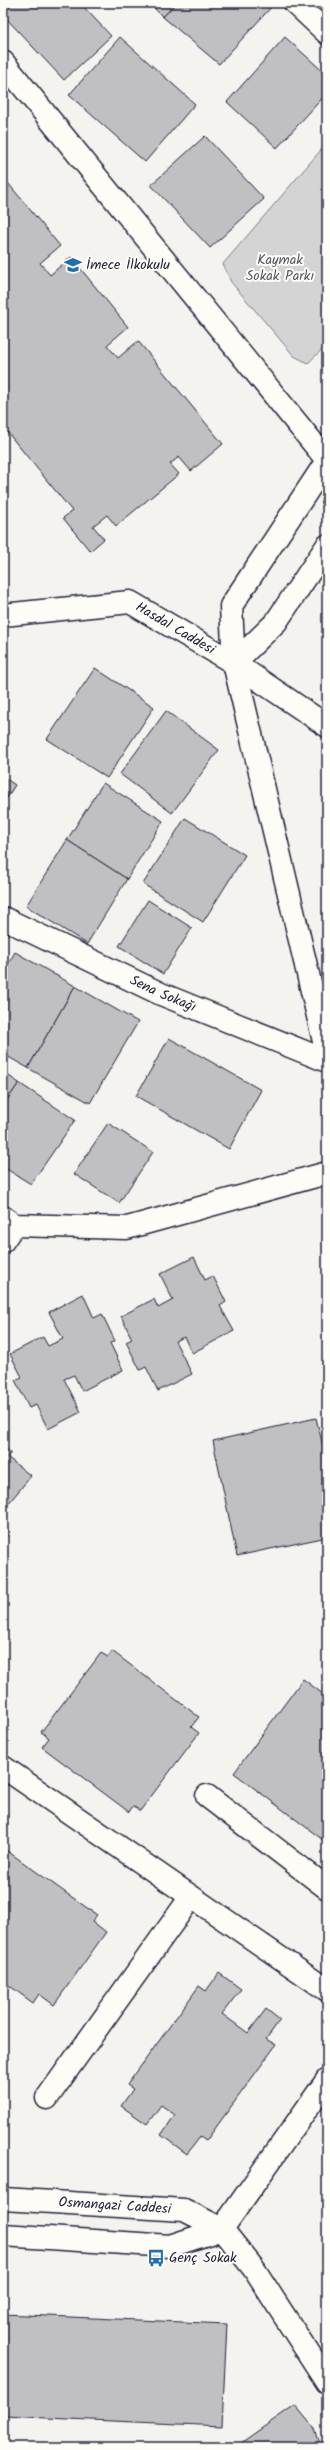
<svg xmlns="http://www.w3.org/2000/svg" width="330" height="2450" viewBox="0 0 330 2450" font-family="Kalam,sans-serif">
	<style>
		.green { fill: #d5d4d5; stroke: #7c7b88 }
		.building { fill: #c0bfc2; stroke: #22223b }
		.lines { fill: none; stroke-linecap: round; stroke-linejoin: round }
		.minor-casing { stroke: #22223b; stroke-width: 25 }
		.minor { stroke: #fdfcf7; stroke-width: 22 }
		.labels { text-anchor: middle; dominant-baseline: central; stroke-width: 4; stroke-linejoin: round; paint-order: stroke }
		.park-label { font-size: 14px; fill: #585769; stroke: #fdfcf7 }
		.poi-label { font-size: 14px; fill: #22223b; stroke: #fdfcf7; text-anchor: start }
		.street-label { font-size: 14px; fill: #22223b; stroke: #fdfcf7 }
	</style>
	<rect width="100%" height="100%" fill="#f4f3ef"/>
	<filter id="ink" filterUnits="userSpaceOnUse"><feTurbulence type="fractalNoise" baseFrequency=".025" numOctaves="2"/><feDisplacementMap in="SourceGraphic" scale="8" xChannelSelector="R" yChannelSelector="G"/><feConvolveMatrix kernelMatrix="1 2 1 2 8 2 1 2 1" color-interpolation-filters="sRGB"/></filter>
	<g filter="url(#ink)">
		<!-- green -->
		<polygon class="green" points="327,143 327,345 308,363 294,356 231,282 223,264"/>
		<!-- building -->
		<g class="building">
			<polygon points="5,3 80,3 111,36 64,80 3,15"/>
			<polygon points="149,3 176,3 163,17"/>
			<polygon points="176,3 275,3 219,64 163,17"/>
			<polygon points="120,37 195,104 145,162 69,95"/>
			<polygon points="285,37 327,75 327,93 277,148 227,102"/>
			<polygon points="205,136 264,199 210,248 151,185"/>
			<polygon points="3,177 60,246 40,263 50,275 71,257 128,327 107,345 118,358 138,341 223,444 191,471 179,457 170,464 179,474 116,526 107,515 93,526 104,539 90,551 63,518 72,511 3,427"/>
			<polygon points="95,668 154,707 107,778 47,739"/>
			<polygon points="166,711 219,750 172,813 120,774"/>
			<polygon points="3,777 15,785 3,804"/>
			<polygon points="103,783 163,821 127,879 67,840"/>
			<polygon points="185,818 245,855 203,922 143,884"/>
			<polygon points="67,840 127,879 87,944 26,906"/>
			<polygon points="148,900 192,928 163,974 119,946"/>
			<polygon points="15,952 75,986 28,1068 3,1054 3,973"/>
			<polygon points="75,986 138,1022 90,1103 28,1068"/>
			<polygon points="169,1038 261,1090 229,1149 136,1096"/>
			<polygon points="3,1072 19,1083 3,1106"/>
			<polygon points="19,1083 75,1120 31,1184 3,1167 3,1106"/>
			<polygon points="108,1123 153,1152 119,1203 74,1174"/>
			<polygon points="194,1257 205,1280 213,1276 226,1302 220,1306 234,1331 192,1353 184,1337 175,1341 192,1374 158,1391 146,1367 140,1370 126,1342 132,1339 121,1316 154,1299 158,1308 173,1300 160,1274"/>
			<polygon points="83,1294 94,1318 102,1314 115,1341 110,1343 123,1370 82,1391 74,1375 64,1379 81,1412 48,1429 36,1405 29,1408 15,1380 22,1377 10,1354 43,1337 48,1346 63,1339 49,1312"/>
			<polygon points="316,1418 327,1462 327,1537 237,1556 213,1441"/>
			<polygon points="3,1446 11,1453 7,1457 31,1476 3,1510"/>
			<polygon points="3,1526 10,1532 3,1541"/>
			<polygon points="112,1651 199,1717 191,1727 199,1733 140,1811 133,1806 129,1812 42,1747 49,1738 41,1732 101,1653 108,1657"/>
			<polygon points="303,1679 327,1697 327,1843 234,1773"/>
			<polygon points="3,1848 97,1915 92,1921 106,1932 54,2005 39,1994 33,2003 3,1981"/>
			<polygon points="219,1973 241,1989 222,2014 248,2033 266,2009 280,2020 266,2039 276,2045 206,2141 200,2137 187,2154 161,2135 175,2115 161,2105 147,2124 121,2106 133,2089 127,2085 199,1986 206,1991"/>
			<polygon points="3,2314 227,2324 222,2426 3,2416"/>
			<polygon points="295,2405 315,2429 321,2447 235,2447"/>
		</g>
		<g class="lines">
			<!-- minor casing -->
			<g class="minor-casing">
				<g id="minor">
					<polyline points="295,3 327,33"/>
					<polyline points="3,62 327,460"/>
					<polyline points="327,461 231,606 234,663 327,1054"/>
					<path id="s1" d="M3,615L130,602L234,663L327,726"/>
					<polyline points="234,663 276,622 327,546"/>
					<path id="s2" d="M3,918L161,994L327,1061"/>
					<polyline points="3,1217 14,1225 127,1228 327,1173"/>
					<polyline points="3,1241 14,1225"/>
					<polyline points="3,1767 327,1990"/>
					<polyline points="207,1796 327,1888"/>
					<polyline points="47,2098 191,1897"/>
					<path id="s3" d="M3,2199L184,2210L222,2229L254,2269L327,2382"/>
					<polyline points="3,2235 170,2246 222,2229 327,2080"/>
				</g>
			</g>
			<!-- minor -->
			<use href="#minor" class="minor"/>
		</g>
	</g>
	<!-- icons -->
	<defs>
		<g id="school-bare" transform="scale(1.38)"><path d="M0-5L7-2L0 1L-7-2ZM-4 1L0 2.5L4 1V4Q0 6-4 4Z" fill="#1f6fb2" stroke="#fdfcf7" stroke-width="2.5" paint-order="stroke"/></g>
		<g id="bus-bare" transform="scale(1.38)"><path d="M-5-6H5V4H4V6H2V4H-2V6H-4V4H-5ZM-3.5-4V0h7V-4ZM-3.5 1.2v1.5H-2V1.2ZM2 1.2v1.5H3.5V1.2Z" fill="#1f6fb2" stroke="#fdfcf7" stroke-width="2.5" paint-order="stroke"/></g>
	</defs>
	<g fill-rule="evenodd">
		<use href="#school-bare" x="73" y="265"/>
		<use href="#bus-bare" x="156" y="2258"/>
	</g>
	<g class="labels">
		<!-- park labels -->
		<g class="park-label">
			<text x="280" y="260">Kaymak<tspan x="280" dy="16">Sokak Parkı</tspan></text>
		</g>
		<!-- poi labels -->
		<g class="poi-label">
			<text x="86" y="265">İmece İlkokulu</text>
			<text x="169" y="2258">Genç Sokak</text>
		</g>
		<!-- street labels -->
		<g class="street-label">
			<text stroke="none"><textPath href="#s1" startOffset="180">Hasdal Caddesi</textPath></text>
			<text stroke="none"><textPath href="#s2" startOffset="177">Sena Sokağı</textPath></text>
			<text stroke="none"><textPath href="#s3" startOffset="112">Osmangazi Caddesi</textPath></text>
		</g>
	</g>
	<!-- margin -->
	<rect width="330" height="2450" fill="none" stroke="#fdfcf7" stroke-width="16"/>
	<rect x="8" y="8" width="314" height="2434" fill="none" stroke="#22223b" stroke-width="1.5" filter="url(#ink)"/>
</svg>
